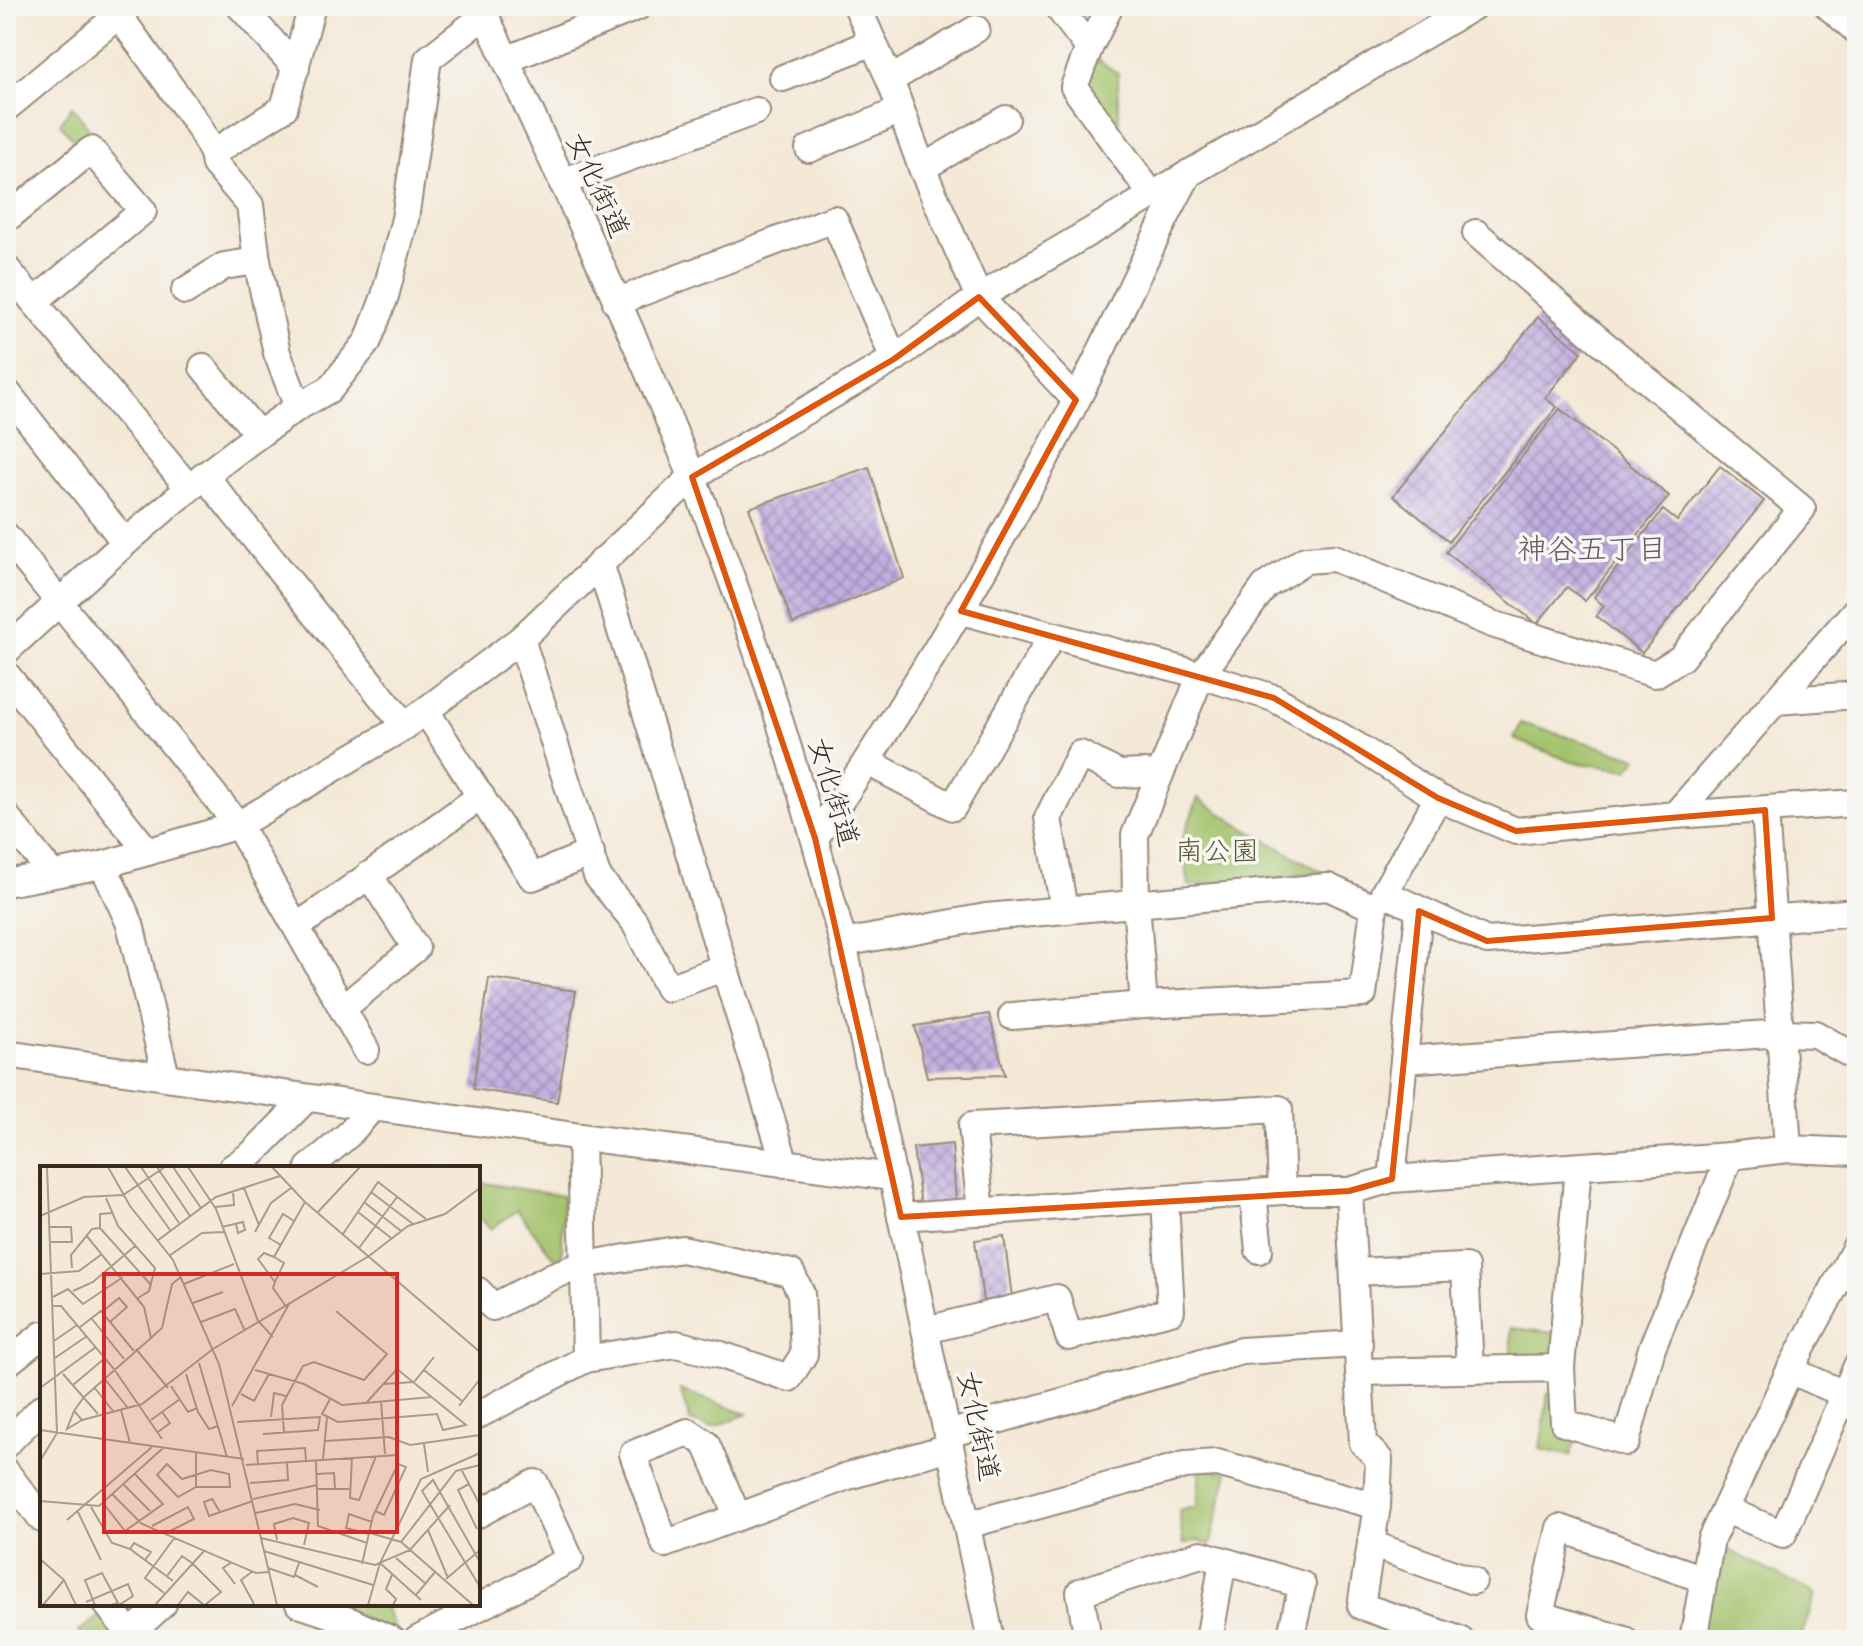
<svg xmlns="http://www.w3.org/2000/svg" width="1863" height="1646" viewBox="0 0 1863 1646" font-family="Sriracha,'Klee One',sans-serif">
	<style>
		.built { fill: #f0d0e4 }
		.green { fill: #a2c169; stroke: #6e7644; stroke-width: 2 }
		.building { fill: url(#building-cross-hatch) }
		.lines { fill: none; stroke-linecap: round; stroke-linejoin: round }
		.minor-casing { stroke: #98897a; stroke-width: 30 }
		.minor { stroke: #fff; stroke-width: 26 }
		.marked { fill: none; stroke: #df570d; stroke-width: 6; stroke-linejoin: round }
		.labels { text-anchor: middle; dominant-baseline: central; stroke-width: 7; stroke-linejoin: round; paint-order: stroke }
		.street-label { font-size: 28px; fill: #3b2a1e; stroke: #f6f6f2 }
		.park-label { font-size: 28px; fill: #5a5734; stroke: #f6f6f2 }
		.neighbourhood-label { font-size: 30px; fill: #6a5862; stroke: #f6f6f2 }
		.inset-road { fill: none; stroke: #aa9c8c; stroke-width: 2 }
		.view { fill: #d62828; fill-opacity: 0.15; stroke: #d62828; stroke-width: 4 }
		.inset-edge { fill: none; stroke: #3b2a1e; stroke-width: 4 }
	</style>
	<defs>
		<pattern id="building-cross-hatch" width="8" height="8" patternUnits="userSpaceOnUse" patternTransform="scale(2)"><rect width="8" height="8" fill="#c1aee1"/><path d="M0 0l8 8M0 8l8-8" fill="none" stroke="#9e8eb6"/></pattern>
	</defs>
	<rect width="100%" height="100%" fill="#f6f6f2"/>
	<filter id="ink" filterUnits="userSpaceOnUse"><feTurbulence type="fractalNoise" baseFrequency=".0125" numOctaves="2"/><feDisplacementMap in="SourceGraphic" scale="16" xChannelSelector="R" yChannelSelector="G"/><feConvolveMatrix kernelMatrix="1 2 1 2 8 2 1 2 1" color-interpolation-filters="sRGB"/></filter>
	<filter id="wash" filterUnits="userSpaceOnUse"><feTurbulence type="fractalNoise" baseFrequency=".006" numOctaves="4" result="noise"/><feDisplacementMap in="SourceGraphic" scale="32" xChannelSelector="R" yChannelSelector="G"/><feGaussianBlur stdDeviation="1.8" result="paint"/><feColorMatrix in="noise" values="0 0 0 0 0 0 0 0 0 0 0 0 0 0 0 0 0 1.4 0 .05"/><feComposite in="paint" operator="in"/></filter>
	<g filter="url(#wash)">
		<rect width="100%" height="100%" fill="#f4e8d6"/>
		<!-- built -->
		<polygon class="built" points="494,6 533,6 535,9 501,21"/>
		<!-- green -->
		<g class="green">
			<polygon points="1099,61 1118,73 1119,122 1116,124 1084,84 1092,64"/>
			<polygon points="72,106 95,136 81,148 60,124"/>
			<polygon points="1521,723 1638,758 1628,770 1572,762 1514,739"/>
			<polygon points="1198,798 1239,825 1324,873 1189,886 1182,840"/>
			<polygon points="478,1182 563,1196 562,1255 554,1258 517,1210 491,1229 478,1216"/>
			<polygon points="1511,1328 1556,1333 1550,1356 1511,1357"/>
			<polygon points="680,1390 747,1414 712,1428 690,1421"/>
			<polygon points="1548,1393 1553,1393 1577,1436 1570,1456 1540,1449"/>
			<polygon points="1200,1468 1228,1472 1210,1545 1198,1540 1183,1544 1179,1510 1197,1507"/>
			<polygon points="1714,1543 1816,1594 1800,1640 1696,1640"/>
			<polygon points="331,1604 384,1604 397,1633"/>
			<polygon points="105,1612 126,1640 82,1640 78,1632"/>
		</g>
		<g id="blocks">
			<!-- building -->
			<g class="building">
				<polygon points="1538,317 1582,352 1545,398 1557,407 1449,541 1393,496"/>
				<polygon points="1560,409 1669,496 1585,601 1567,587 1537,624 1446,552"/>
				<polygon points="1720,466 1764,501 1642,653 1596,616 1604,606 1594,597 1663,510 1677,521"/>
				<polygon points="869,467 904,578 793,624 749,508"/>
				<polygon points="489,978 576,991 557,1102 473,1089"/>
				<polygon points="989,1014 1005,1075 927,1077 915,1026"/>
				<polygon points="952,1144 956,1202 921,1205 913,1148"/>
				<polygon points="1004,1236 1012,1297 983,1301 975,1240"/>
			</g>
		</g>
	</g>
	<g filter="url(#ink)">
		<use href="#blocks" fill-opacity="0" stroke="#98897a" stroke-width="2"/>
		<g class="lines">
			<!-- minor casing -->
			<g class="minor-casing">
				<g id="minor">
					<polyline points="240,6 296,68"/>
					<path d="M481,6C567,193 658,379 729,572C774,693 810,818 843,943L991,1640"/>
					<polyline points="857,6 890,80 922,168 979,297 1076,400"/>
					<polyline points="1057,6 1089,48 1110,6"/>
					<polyline points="1828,6 1857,31"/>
					<polyline points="1089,48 1074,87 1152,195"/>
					<polyline points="506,60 639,6"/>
					<polyline points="783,78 873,42"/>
					<polyline points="890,80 976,29"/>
					<polyline points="6,108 120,14"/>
					<polyline points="809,149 901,110"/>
					<polyline points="213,153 284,108 312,6"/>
					<polyline points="922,168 1006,119"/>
					<polyline points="562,182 756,111"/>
					<polyline points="6,219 91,150 143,211 35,301"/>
					<polyline points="6,268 188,487"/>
					<polyline points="185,291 224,266 257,261"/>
					<polyline points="616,302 834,219 894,359"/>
					<polyline points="203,367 258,434"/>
					<polyline points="6,391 124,541"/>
					<polyline points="298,407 330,389 368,341 385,296 405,219 428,59 485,15"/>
					<polyline points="204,475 405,726"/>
					<polyline points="6,536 238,825 366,1050"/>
					<polyline points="600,563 785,1164"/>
					<polyline points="961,611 1201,675 1274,698 1357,746 1438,798 1516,831 1675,815 1857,803"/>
					<polyline points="521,639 597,876 634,921 668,988 723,968"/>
					<path d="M6,651C102,563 190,480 298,407L277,353L257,261L250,205L215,164L213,153L198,125L112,6"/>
					<polyline points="6,674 148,852"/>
					<polyline points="1776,701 1857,695"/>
					<polyline points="426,711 532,877 591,853"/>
					<polyline points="868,762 953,807 1052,636"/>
					<polyline points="1438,798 1384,893 1487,941 1857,912"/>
					<polyline points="1765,810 1788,1149"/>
					<polyline points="1675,815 1857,609"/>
					<polyline points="6,816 52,874"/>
					<path d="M815,838C912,698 997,551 1076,401C1115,326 1148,247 1189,173"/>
					<polyline points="103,865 130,924 166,1077"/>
					<polyline points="6,883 103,865 238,825 405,726 521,639 692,477 894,359 979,297 1474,6"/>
					<polyline points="1064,909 1048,818 1080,754 1119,774 1145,773 1159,776"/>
					<polyline points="298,926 481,796"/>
					<polyline points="843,943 986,917 1328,887 1374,908 1363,994 1144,1005 1012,1016"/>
					<polyline points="1144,1005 1136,903 1135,835 1201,675 1265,586 1305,560 1334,558 1492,624 1655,674 1681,658 1802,509 1593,335 1476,233"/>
					<polyline points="343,1008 416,948 369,875"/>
					<polyline points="6,1054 581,1137 892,1177"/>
					<polyline points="1404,1060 1782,1033 1815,1034 1857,1058"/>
					<polyline points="581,1137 586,1359"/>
					<polyline points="1578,1167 1561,1368 1564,1423 1626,1442 1652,1348 1730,1156"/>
					<polyline points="232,1168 252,1154 307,1098"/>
					<polyline points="309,1168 349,1134 372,1108"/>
					<polyline points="1392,1179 1419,911"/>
					<polyline points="1349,1191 1363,1443 1379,1459 1377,1506 1361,1606 1460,1640"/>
					<polyline points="1253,1193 1259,1250"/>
					<polyline points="981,1212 972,1126 1279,1109 1282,1191"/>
					<polyline points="901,1217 1282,1191 1349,1191 1392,1179 1730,1156 1788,1149 1857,1152"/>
					<polyline points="1354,1272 1465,1267 1470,1370"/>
					<polyline points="478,1291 493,1307 553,1276 583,1265 682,1249 791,1273 801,1293 804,1354 789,1378 721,1355 676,1344 586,1359 478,1415"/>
					<polyline points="926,1330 1057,1298 1069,1337 1171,1311 1165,1199"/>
					<polyline points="6,1364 42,1335"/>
					<polyline points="1790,1370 1844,1394"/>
					<polyline points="1361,1372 1561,1368"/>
					<polyline points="948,1434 1241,1351 1359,1344"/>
					<polyline points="6,1444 42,1408"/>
					<polyline points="6,1472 42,1519"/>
					<polyline points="1726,1510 1783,1534 1857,1366"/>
					<polyline points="737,1515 706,1444 688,1432 633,1454 665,1544 848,1476 950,1447"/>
					<polyline points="967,1525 1185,1465 1217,1463 1377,1506"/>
					<polyline points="1371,1544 1473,1581"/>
					<polyline points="107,1604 130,1634 163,1604"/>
					<polyline points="299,1604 350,1621 392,1640"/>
					<polyline points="417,1640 570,1559 535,1483 478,1514"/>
					<polyline points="1088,1640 1080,1592 1201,1554 1302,1585 1290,1640"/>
					<polyline points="1209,1640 1223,1561"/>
					<polyline points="1624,1640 1540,1615 1560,1528 1703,1579"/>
					<polyline points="1693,1640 1711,1539 1790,1370 1857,1245"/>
				</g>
			</g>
			<!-- minor -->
			<use href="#minor" class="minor"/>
		</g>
	</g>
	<!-- marked area -->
	<path class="marked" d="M979,297L1076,400L961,611L1274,698L1438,798L1516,831L1765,810L1772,918L1487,941L1419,911L1392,1179L1349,1191L901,1217L815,838L692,477L894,359Z"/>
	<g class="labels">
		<!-- street labels -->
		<g class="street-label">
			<text transform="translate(598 185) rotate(65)">女化街道</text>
			<text transform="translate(834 792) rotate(73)">女化街道</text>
			<text transform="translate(979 1426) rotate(78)">女化街道</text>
		</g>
		<!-- park labels -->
		<g class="park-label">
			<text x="1217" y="850">南公園</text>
		</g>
		<!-- neighbourhood labels -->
		<g class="neighbourhood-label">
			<text x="1592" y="549">神谷五丁目</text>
		</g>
	</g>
	<!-- overview -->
	<g transform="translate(40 1166)">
		<rect width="440" height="440" fill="#f4e8d6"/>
		<path class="inset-road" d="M7,1L17,267M68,1L90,40L133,94L179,198L237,439M85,1L130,64M101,1L139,57M117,1L150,50M133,1L161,42M148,1L176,43L218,155L233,171M232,1L265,36L440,186M204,22L219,59M331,26L373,58M66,32L78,60L115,102L109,125L98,132M324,36L361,65M175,41L194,39L193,25M318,46L351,72M277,47L320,1M0,50L44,31L83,29L125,1M10,61H31L32,76H11M182,61L203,56L205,64L198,67L196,58M60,62L111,119M215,66L231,37L251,22M303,68L338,16L386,53M46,69L104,141L111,172L44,231L34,245L42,254L102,238L173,183L329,90L368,60L405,48L440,22M117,75L176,31L240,10M241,79L229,72L243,48L254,55M319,82L357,31M129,90L162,67L184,66M234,91L224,87L218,93L235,116L244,97L234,91L265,36M32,102L31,89L52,63L60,62V48L72,47M0,108L39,105L62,88M235,116L233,122L245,139M144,118L194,98M33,125L53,116L95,80M13,131L28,123L43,138L83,111M153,137L183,126M13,140H21L74,203L122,273M62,146L79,132L87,141L70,156M52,153L84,193M161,156L195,143L205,165M40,161L61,145L94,185M111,172L122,162L132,118L141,111M14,175L37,159M96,183L128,222M15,192L47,170M159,197L187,291M215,204L264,218L302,239L392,231M384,204L422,235M23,208L58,248M146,208L158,246L169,263L178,260M64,212L88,242M343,218L374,216L394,191M33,219L65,192M131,220L148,246L157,242M54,221L73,245M0,222L56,181M201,228L214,235L229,208M290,233L282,248L298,256L398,248M341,235L345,288M327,236L357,203L426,259L403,264L397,248M192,240L249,138M419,240L440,213M81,244L90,277M34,245L27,263L42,254M231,251L234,227L246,230M111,254L140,233M197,256L280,251L278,264L223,268M0,264L204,293M118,266L130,257L122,246M244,266L242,239L263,200L274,196L324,214L347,188L296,145M285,275L349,271L370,279L440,269M384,278L388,306M156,287V321M312,291L310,332L319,334L336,290M283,293L287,251M0,295L17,267M276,295L278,360L327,377M127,298L142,313L171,304L189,308L190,321H156L138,331L117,309ZM218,298L217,285L265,282L266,295M206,299L358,289M421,303L440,339M277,308L294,307L295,323M210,317L248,314L247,296M429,318L418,324L437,363M84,319L110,345M278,323H309M72,328L102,358L216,407L229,406M213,333L277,319M0,335L59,340L123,282M63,337L85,365L123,338L94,307M51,341L72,377L90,383L133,415M37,344L61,394M335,345L344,349L366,301L358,298M180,346L172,333L164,336L169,350L213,335M216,347L255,338L280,344M27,354L112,281M112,360L148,341L154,353L128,366M388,364L408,412M330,367L361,376L433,439M329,368L306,362L309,348L332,356M221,372L335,399L370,384L410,339M237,374L234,358L253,352L269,357L264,379M361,376L416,305L440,299M90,383L94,377L111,386L105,394M224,385L333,419M356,392L386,418M0,393L24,414L36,439M192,396L183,402L195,418M440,396L393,314L382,325L440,421M340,397L381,434M322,398L333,350L358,298L357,275M228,402L254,411L259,397M213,405L201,414L214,438M255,409L278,421M352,409L346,423L356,433L353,439M127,410L142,390L152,397L181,426L165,439M406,413L440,384M124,427L105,412L135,371M376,429L395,406M46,436L88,418L93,430L79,439M3,439L24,414M55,439L45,414L62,407L78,437L71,439M115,439L164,385M138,439L148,426L164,439M328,439L340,397L381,313L440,287"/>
		<path class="view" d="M64,108H357V366H64Z"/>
		<rect width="440" height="440" class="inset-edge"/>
	</g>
	<!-- margin -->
	<rect width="1863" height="1646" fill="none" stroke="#f6f6f2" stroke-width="32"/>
</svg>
